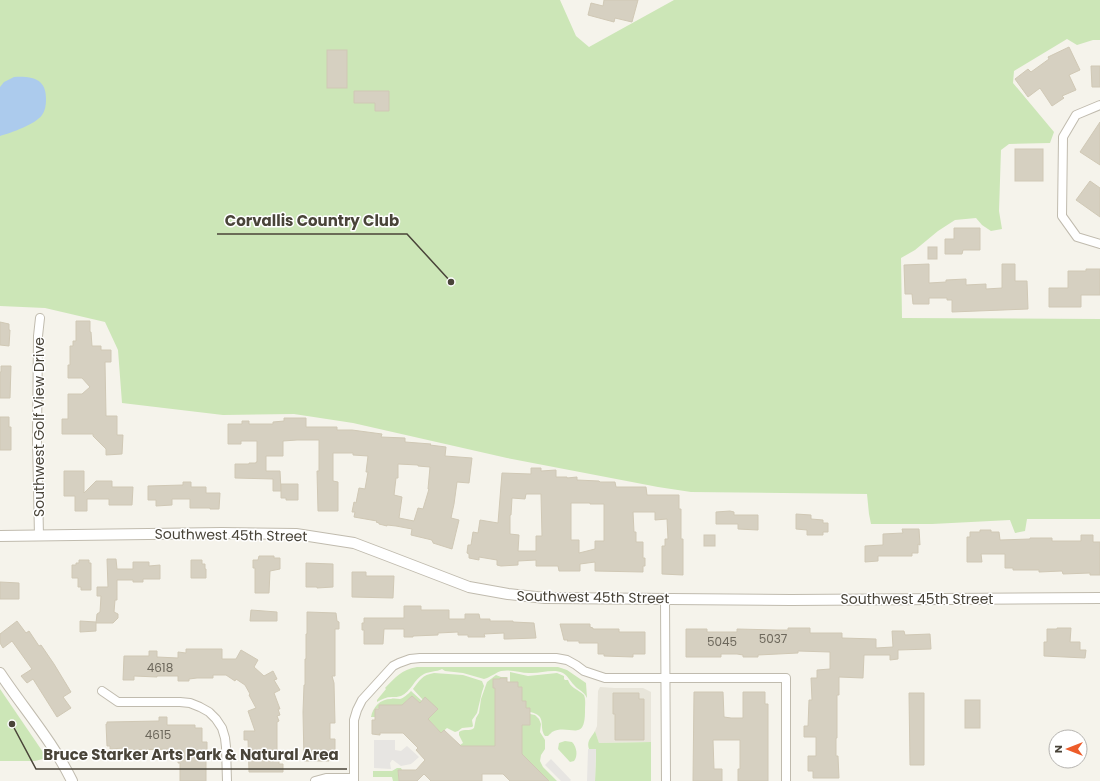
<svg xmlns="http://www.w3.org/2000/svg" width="1100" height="781" viewBox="0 0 1100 781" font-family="Poppins,sans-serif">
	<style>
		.residential { fill: #e8e5da }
		.green { fill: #cce6b7 }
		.parking { fill: #e7e5e2 }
		.water { fill: #accbed }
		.building { fill: #d6d0c1; stroke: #d0c8b5; fill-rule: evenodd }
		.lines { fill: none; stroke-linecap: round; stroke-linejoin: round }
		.minor-casing { stroke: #c0bbae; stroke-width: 10 }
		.tertiary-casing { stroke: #c0bbae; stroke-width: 12 }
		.minor { stroke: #fff; stroke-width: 8 }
		.tertiary { stroke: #fff; stroke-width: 10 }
		.labels { text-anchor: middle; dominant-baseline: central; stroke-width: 3; stroke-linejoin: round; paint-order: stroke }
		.number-label { font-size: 12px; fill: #6c675b }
		.street-label { font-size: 14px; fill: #494439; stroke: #fff }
		.leader { fill: none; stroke: #494439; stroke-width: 1.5 }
		.callout-dot { fill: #494439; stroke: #fff; stroke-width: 1.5 }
		.callout-label { font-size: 15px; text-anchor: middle; font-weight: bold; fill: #494439; stroke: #fff; stroke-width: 3; stroke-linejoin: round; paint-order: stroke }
	</style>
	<rect width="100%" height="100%" fill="#f5f3eb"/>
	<!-- residential -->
	<polygon class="residential" points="600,687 615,688 643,688 651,692 651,742 599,743 595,731 597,726 598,691"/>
	<!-- green -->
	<g class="green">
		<polygon points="0,0 560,0 576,36 589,47 674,0 1100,0 1100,40 1093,40 1077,45 1067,39 1014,71 1013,83 1054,132 1050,143 1009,144 1001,150 999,211 1002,229 991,231 982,225 976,218 955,220 938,231 915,250 901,258 902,318 1100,319 1100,519 1027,519 1025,531 1015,533 1010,520 932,524 871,524 869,514 867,494 691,492 658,487 507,458 353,423 294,414 223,415 122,403 118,350 105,322 45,308 0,306"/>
		<path d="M417,667H558L567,670L586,683L587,698C584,691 578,690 574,685C570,681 568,676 563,673C553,668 540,674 529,673C520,673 511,669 501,671C495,673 491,677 484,679L463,673L445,671L442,669C436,672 430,671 424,674C414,679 411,692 401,696C398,697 395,697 392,697C386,697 382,699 377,702V700L386,689L385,688C396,677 401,670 417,667Z"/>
		<path d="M510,672L528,676L557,673L564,676V679L565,680H568C569,683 571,686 574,688C577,690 581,692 584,695C586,700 585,706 585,711C585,744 569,723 552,732C551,733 549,735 548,736H545C538,726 548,716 530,712V708H526V701H522V687H518V682H510Z"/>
		<path d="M434,673L463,675L482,681L484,686L482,692L477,713L472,720L473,726L472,727L462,728L458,731L455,732L447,728L441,733L428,719L437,710L423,700L413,689C420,680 422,675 434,673Z"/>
		<path d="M496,675L501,677H508L507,678L493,680V688H497V691H495V746H461L460,745L463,743L459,735V732C465,728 469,732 474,728L476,718L479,713L481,699L487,682Z"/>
		<polygon points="0,689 47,758 35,761 0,761"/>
		<path d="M411,691L422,701L420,703L412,696L402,705L375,709V717H371C373,707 380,699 391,699C394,698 397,699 400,699C404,698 408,694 411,691Z"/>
		<polygon points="530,714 535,715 539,719 541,724 540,732 545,740 545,749 541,755 540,761 543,767 557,781 549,781 522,754 522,725 530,725"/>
		<path d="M595,731L599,743L651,742V781H595L596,749H589C586,741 592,737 595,731Z"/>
		<path d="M565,741L572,742C577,747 578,756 574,761L570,762L558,749L559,743Z"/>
		<polygon points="397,768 401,768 402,770 398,770 399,781 393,781 392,777 373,777 373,771 392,771"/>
	</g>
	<!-- parking -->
	<g class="parking">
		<polygon points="374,740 395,740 395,750 401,751 407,746 419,757 411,764 401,766 393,760 392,760 390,763 391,769 374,768"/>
		<polygon points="588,749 596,749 595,781 587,781"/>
		<polygon points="551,759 571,780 570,781 561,781 545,765"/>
	</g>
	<!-- water -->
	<path class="water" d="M14,77C31,76 47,78 46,100C46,105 45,111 42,115C36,124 11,133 0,136V87L4,82Z"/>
	<!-- building -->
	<g class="building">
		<polygon points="604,0 638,0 632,22 615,18 614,22 588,15 591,3 603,6"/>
		<polygon points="1069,47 1080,70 1069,75 1076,90 1062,96 1064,98 1052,106 1040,88 1028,97 1015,79 1028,69 1031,72 1049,59 1048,57"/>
		<rect x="327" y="50" width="20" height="38"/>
		<polygon points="1091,66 1100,66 1100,87 1092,87"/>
		<polygon points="354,91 389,91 389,111 375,111 375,103 354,103"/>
		<polygon points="1100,122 1100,165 1080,152"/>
		<rect x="1015" y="149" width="28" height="32"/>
		<polygon points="1090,181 1100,188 1100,217 1076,200"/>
		<polygon points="954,228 980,228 980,250 963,250 962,254 945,254 945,239 954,239"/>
		<rect x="928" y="247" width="9" height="12"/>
		<polygon points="929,264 929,283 946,282 946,280 966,279 966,285 986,284 986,289 1002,288 1002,264 1015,264 1015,281 1027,281 1028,309 952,312 952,300 947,300 947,298 929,298 929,304 913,304 912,294 905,294 904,265"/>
		<polygon points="1086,269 1100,269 1100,295 1081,295 1081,307 1049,307 1049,288 1068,288 1068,271 1086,271"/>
		<polygon points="76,321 90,321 90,332 91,332 92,346 101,346 101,350 111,350 111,362 105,362 106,416 117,416 117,435 123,435 122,454 106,455 106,449 93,436 93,434 62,434 62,419 68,419 68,394 82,394 90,387 82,378 68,378 68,365 70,365 70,346 73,346 73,341 76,341"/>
		<polygon points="0,322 9,324 9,330 10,330 9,346 0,345"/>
		<polygon points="1,366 11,366 10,398 0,398 0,372 1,372"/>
		<polygon points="0,417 9,417 9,427 11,427 11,450 0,450"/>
		<path d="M284,418H306V427H337V430H352L382,434L381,437L405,438V442L431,444L430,445L446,447L445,456L472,458L469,483L457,482L454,504L451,518L459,520L452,549L433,543V542L432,541V540L411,535L412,529L396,526L387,525V526L379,524V523L376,522L377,521L354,517L355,512H352L354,502L356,503L359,488L365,489L368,472H366L368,456L353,455V453H333V481L338,482V511H318L317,471H319V440H297L283,441V456H266V471H280L281,491H273V479L235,478V464H249V463H256V462H257V441H241V444H228V424H242V421H249V424H273V422L284,421ZM398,464L418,465V466L430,467L428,489H429L423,509L418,508L414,521L399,518L402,497L394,495L396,478H398Z"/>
		<path d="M531,468H541V471L556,470V477H567V478L577,477V480L599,481L600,482H615L616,487H646L647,495H679V509H681V539H683V575L662,574V546H665V539H668L667,519L655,520V512H633L634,532H636V542H643V558H645V566H643V572L595,571V562L580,564V571H559L558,566H536V560L518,561V565L501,566L497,565V560L479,557V560L469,558V554L467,553L468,545H471L473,532L478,533L480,520L498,523L502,473L531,474ZM526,494H541L542,536H536V551H518L519,535L510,534V515H511L512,498L525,499ZM571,503H590V504H604V541H595V549L579,553V540H571Z"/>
		<polygon points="64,471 84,471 84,493 96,481 112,481 112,487 133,487 132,505 109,505 109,499 87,499 87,511 75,511 75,496 64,496"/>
		<polygon points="183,482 191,482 191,487 206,487 206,493 220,493 219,509 210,509 210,508 190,508 190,499 172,499 172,505 156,506 156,500 148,500 148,486 183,485"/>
		<polygon points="281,484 298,484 298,500 286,500 286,498 281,498"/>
		<polygon points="730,511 734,512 734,515 758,515 758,530 738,529 738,524 716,524 716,512"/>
		<polygon points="796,514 811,515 811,519 823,520 823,523 828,523 828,532 823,532 823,535 807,535 807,530 796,529"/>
		<polygon points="902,529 919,529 920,545 918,544 918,553 912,553 912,556 878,556 878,561 865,562 865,546 883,545 883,534 903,533"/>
		<polygon points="980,530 991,530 991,532 999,532 1000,540 1030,539 1030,538 1052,538 1052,541 1081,541 1081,535 1093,535 1093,542 1100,542 1100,575 1090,575 1090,573 1063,574 1062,571 1039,572 1039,570 1013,570 1013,568 1005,568 1005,554 981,554 982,562 967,562 967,537 970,537 970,532 980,532"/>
		<rect x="704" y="535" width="11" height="11"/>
		<polygon points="259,556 274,556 274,558 280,558 280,569 270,571 269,593 255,593 255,568 253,568 253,560 258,560"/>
		<polygon points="107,559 116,559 117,569 133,569 133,562 149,562 149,566 160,565 160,579 143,579 143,582 133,582 133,580 117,580 117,600 115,600 114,612 118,614 118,618 113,623 96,623 97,614 100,612 101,596 97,596 97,587 108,587"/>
		<polygon points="79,560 89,560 89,563 91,563 91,590 81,590 81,587 78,587 78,578 72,578 72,565 76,565 76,563 79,563"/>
		<polygon points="191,560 202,560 202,564 205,564 205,569 206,569 206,578 191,578"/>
		<polygon points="306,563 333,564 333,587 317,588 317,587 306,587"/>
		<polygon points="352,572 366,572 366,576 394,576 393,598 352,597"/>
		<polygon points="0,582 19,583 19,599 0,599"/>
		<polygon points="404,606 421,606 421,610 449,610 449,619 465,619 465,614 479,614 480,619 490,619 490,621 513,621 513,622 534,623 536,638 507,639 504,639 504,633 484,634 485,637 468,637 468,635 458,635 458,632 438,633 438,635 413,636 413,637 404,637 404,629 384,629 383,644 364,644 364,630 362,630 362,623 364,623 364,618 404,618"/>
		<polygon points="251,610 277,612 277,621 250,621"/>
		<polygon points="307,612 336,613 337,621 339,622 339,629 335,629 335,676 332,676 334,683 335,723 330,723 330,739 335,739 335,752 329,752 329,761 304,761 303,712 304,685 305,685 305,659 306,659 306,634 307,634"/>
		<polygon points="17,621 26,633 29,631 39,646 41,645 54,664 71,692 63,697 71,708 57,717 33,679 27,683 21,676 32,669 12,641 3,648 0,643 0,634"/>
		<polygon points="80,621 96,622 96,631 80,632"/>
		<polygon points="560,624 590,624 590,627 593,628 593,629 619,629 619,632 645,632 645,654 633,654 633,657 604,656 604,654 598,654 598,643 579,643 579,641 567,641 568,640 564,640"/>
		<polygon points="788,628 810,628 810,633 842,633 842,638 876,639 876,648 893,647 892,631 904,631 905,635 930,634 931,649 898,650 898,659 890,660 890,655 864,655 863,678 839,677 839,695 837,695 837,738 836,738 836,756 838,756 839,778 813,778 813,771 808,771 808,756 816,756 816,737 804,737 804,726 808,726 809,700 812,700 811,678 817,678 817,670 830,669 830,652 798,651 798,653 758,655 758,657 743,657 743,655 737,654 721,654 721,657 686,657 686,629 707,629 707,632 737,632 737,629 777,630 788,630"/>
		<polygon points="1057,628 1071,628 1070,642 1080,642 1080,650 1086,650 1085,658 1044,656 1044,642 1047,642 1047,629 1057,629"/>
		<polygon points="186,649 222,649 222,659 236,659 241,650 258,660 254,667 264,676 273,671 277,679 274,680 280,690 274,693 280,709 278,709 280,715 277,716 279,721 277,722 277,754 279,754 279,764 283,764 283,772 249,772 248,740 244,740 244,731 255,731 248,711 256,708 249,695 250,694 245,685 236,679 235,681 226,675 213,675 213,678 197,678 189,679 189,681 178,681 178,676 157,676 157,677 134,676 134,680 123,680 124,656 149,656 149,651 157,651 157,657 178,658 178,652 186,653"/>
		<polygon points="500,678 507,678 507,682 518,682 518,687 522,687 522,701 526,701 526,708 530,708 530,725 522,725 522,754 549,781 510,781 503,774 482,774 482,781 431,781 424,774 417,781 399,781 398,770 416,770 425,760 416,750 418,748 403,733 380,733 380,735 372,734 372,720 375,720 375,709 379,709 379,705 402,705 412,696 420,703 425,697 438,709 428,719 441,733 444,730 461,746 495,746 495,688 493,688 493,679 500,679"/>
		<polygon points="694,692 723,692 724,717 731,718 743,718 743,692 765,692 765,704 768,704 768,781 738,781 738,769 740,769 740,740 713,740 714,769 722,769 722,781 693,781"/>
		<polygon points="613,693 639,693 639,699 644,699 644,740 615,740 615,714 613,714"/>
		<polygon points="909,693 924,693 924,765 910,765"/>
		<rect x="965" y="700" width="15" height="28"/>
		<polygon points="159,717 167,717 167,725 195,725 195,728 202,728 202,742 207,742 207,753 206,753 206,781 180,781 180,763 178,763 178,749 124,750 124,748 110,749 110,746 107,746 106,724 107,724 107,722 159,721"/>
	</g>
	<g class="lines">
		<!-- minor casing -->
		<g class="minor-casing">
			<g id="minor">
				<polyline points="1100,105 1076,115 1063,137 1062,216 1077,237 1100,244"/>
				<polyline points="39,536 37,440 38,336 40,318"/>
				<polyline points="665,599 666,781"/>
				<polyline points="102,691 118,702 180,702 190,703 200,707 209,712 216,719 222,728 225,738 226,747 227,781"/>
				<polyline points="315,781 326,778 354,778"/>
				<polyline points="354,781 354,720 357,710 362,700 393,666 399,663 410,659 420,658 556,658 567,660 576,665 584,671 605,678 786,678 786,781"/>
			</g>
		</g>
		<!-- tertiary casing -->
		<g class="tertiary-casing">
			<g id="tertiary">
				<polyline points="0,536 222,533 296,534 354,543 383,554 469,587 508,594 545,598 791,600 1100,598"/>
				<path d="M0,673C24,709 53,742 72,781"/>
			</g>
		</g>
		<!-- minor -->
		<use href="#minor" class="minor"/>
		<!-- tertiary -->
		<use href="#tertiary" class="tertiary"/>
	</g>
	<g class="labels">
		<!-- number labels -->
		<g class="number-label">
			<text x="773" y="638">5037</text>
			<text x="722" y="641">5045</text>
			<text x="160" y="667">4618</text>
			<text x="158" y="734">4615</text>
		</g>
		<!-- street labels -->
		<g class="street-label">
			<text transform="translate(39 427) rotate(-90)">Southwest Golf View Drive</text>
			<text transform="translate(231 535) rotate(1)">Southwest 45th Street</text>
			<text transform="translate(593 597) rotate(1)">Southwest 45th Street</text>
			<text x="917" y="599">Southwest 45th Street</text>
		</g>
	</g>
	<!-- callouts -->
	<path class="leader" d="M451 282L407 234H217M12 724L36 769H347"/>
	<g class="callout-dot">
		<circle cx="451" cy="282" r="4"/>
		<circle cx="12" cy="724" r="4"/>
	</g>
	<g class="callout-label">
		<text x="312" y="226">Corvallis Country Club</text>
		<text x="191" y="760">Bruce Starker Arts Park &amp; Natural Area</text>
	</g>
	<!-- north arrow -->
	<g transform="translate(1068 749) rotate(270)"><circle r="19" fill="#ffffff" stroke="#b6b4b0"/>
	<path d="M0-3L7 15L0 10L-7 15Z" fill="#ed5c2a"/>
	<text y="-6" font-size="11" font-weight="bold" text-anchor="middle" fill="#494439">N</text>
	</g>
</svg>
